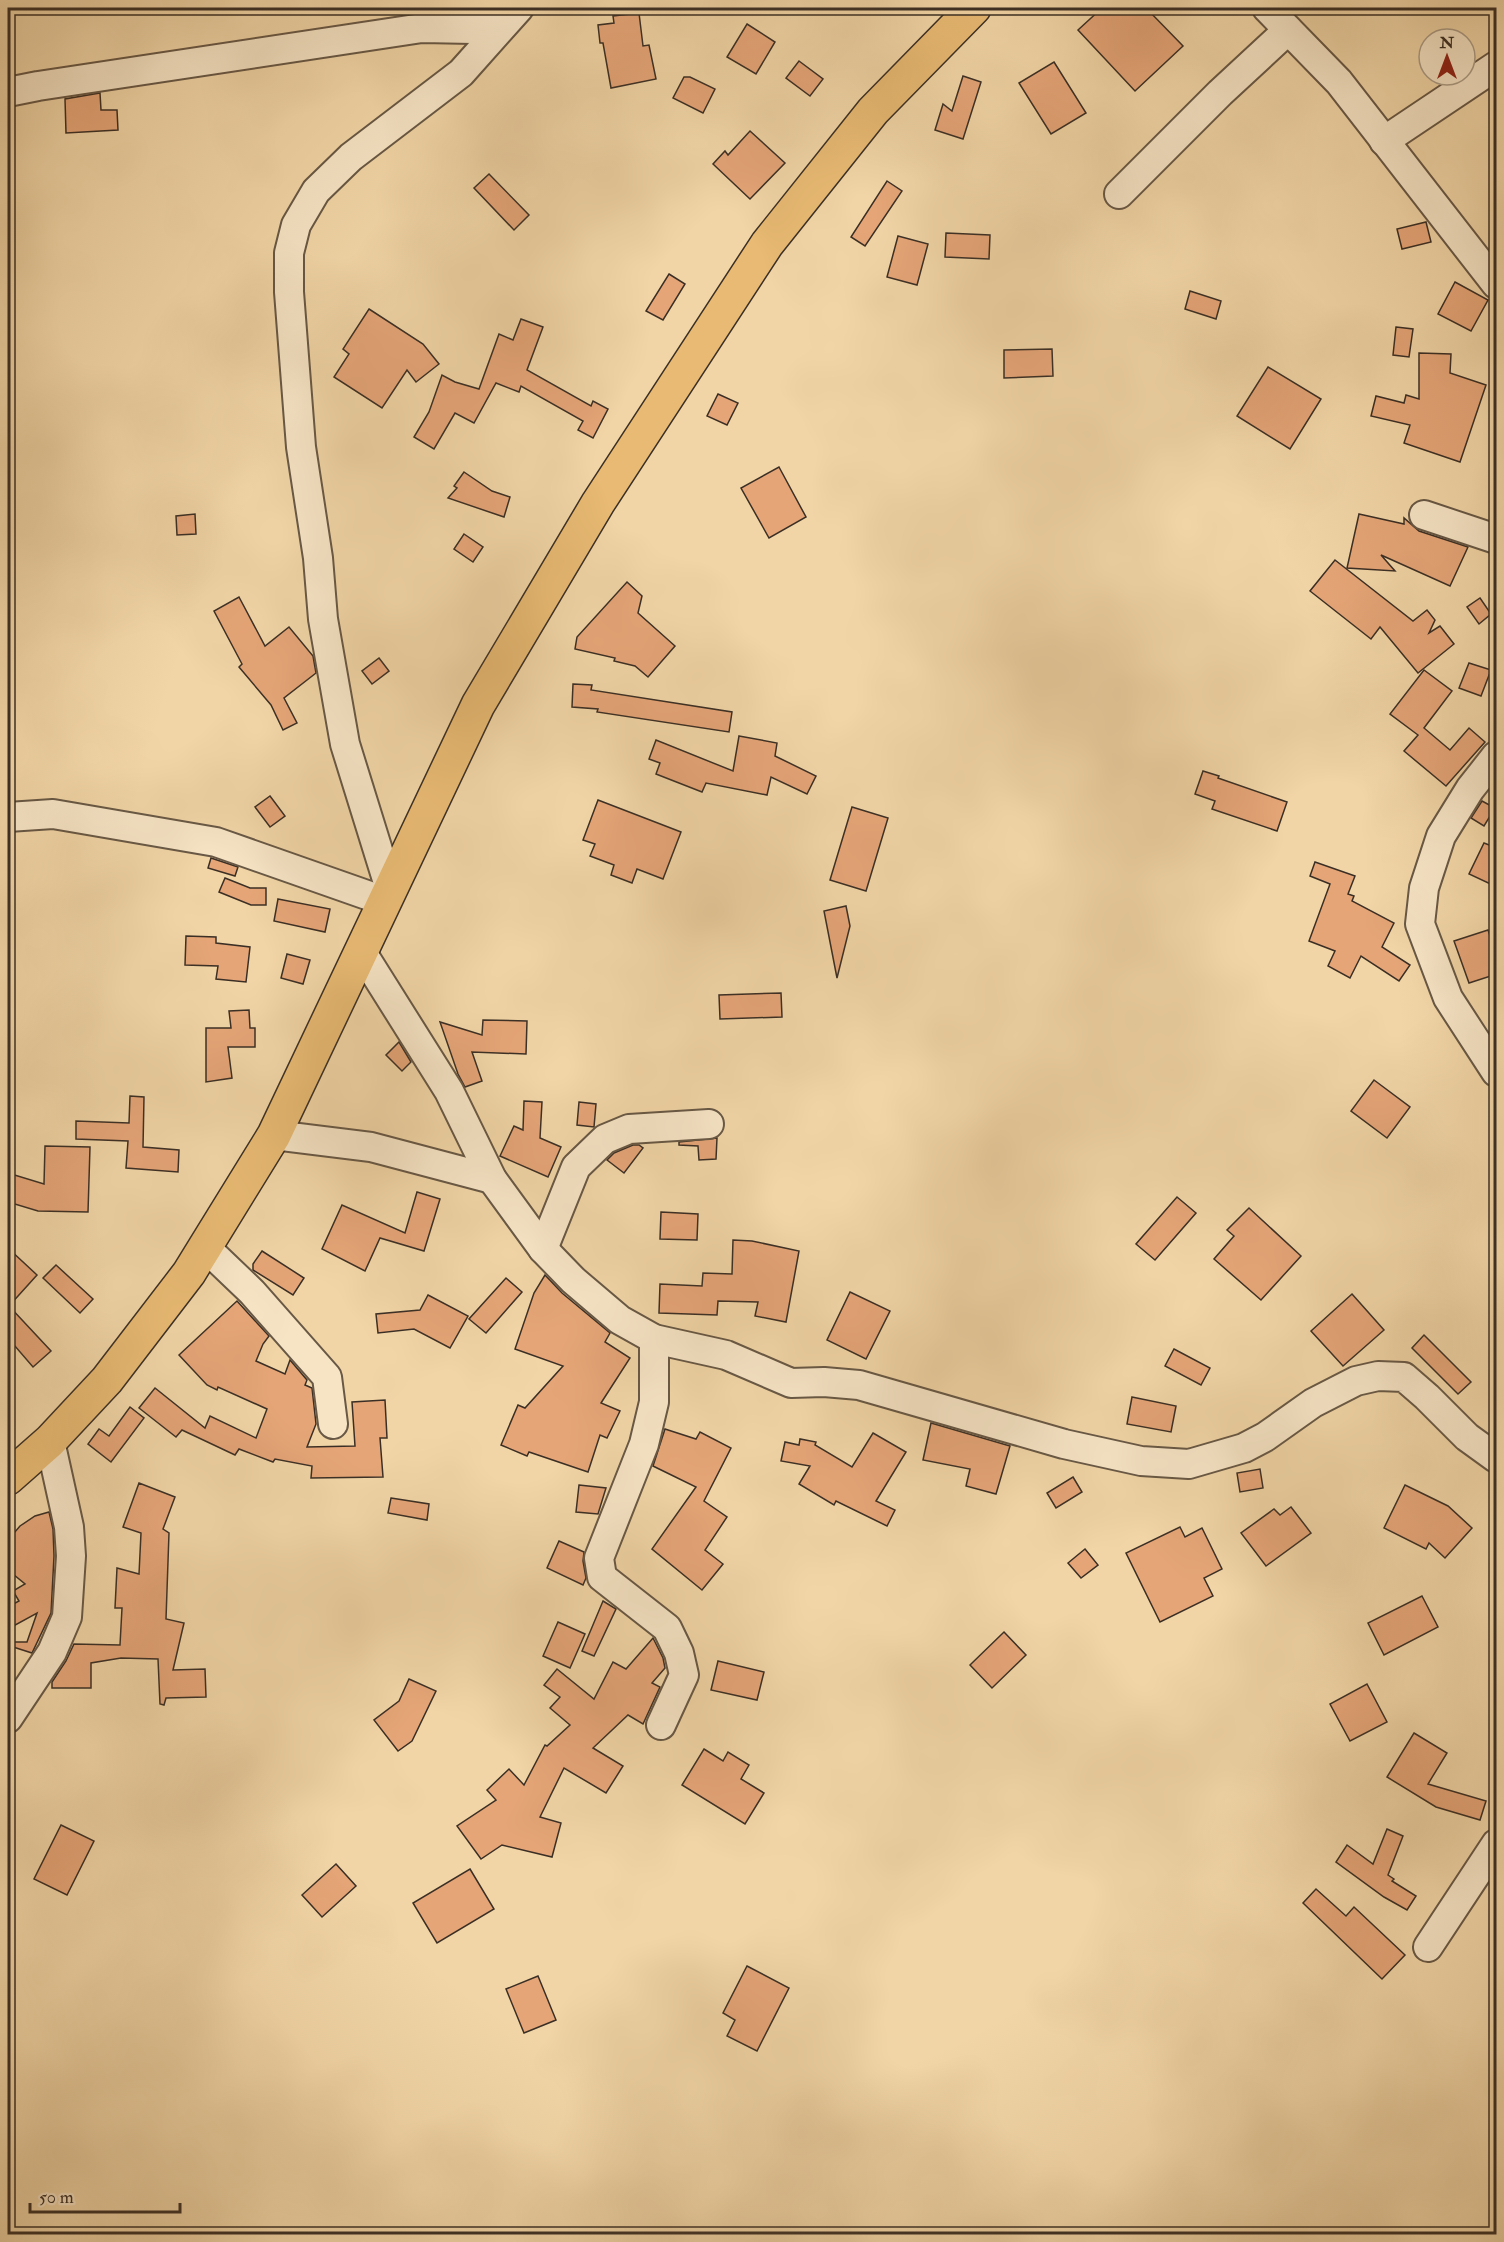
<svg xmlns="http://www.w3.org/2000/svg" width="1504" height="2242" viewBox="0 0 1504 2242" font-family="'IM FELL Double Pica',serif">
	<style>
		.building { fill: #e5a577; stroke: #3b2f25; stroke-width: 1.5 }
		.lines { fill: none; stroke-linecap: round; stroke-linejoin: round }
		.minor-casing { stroke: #685845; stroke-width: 32 }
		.major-casing { stroke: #3b2f25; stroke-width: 36 }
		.minor { stroke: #f6e4c5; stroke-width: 28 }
		.major { stroke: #e8ba73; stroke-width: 33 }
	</style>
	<rect width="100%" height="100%" fill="#f1d5a6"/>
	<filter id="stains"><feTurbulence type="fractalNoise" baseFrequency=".00333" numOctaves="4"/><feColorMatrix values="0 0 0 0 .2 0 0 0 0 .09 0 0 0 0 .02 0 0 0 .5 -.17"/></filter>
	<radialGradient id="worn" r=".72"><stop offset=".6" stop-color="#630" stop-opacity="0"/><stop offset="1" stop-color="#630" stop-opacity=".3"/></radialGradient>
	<!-- building -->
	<g class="building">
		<polygon points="1102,8 1146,8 1183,46 1135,91 1078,30"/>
		<polygon points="639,13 643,46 649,45 656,79 611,88 603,43 600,43 598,25 614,23 613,16"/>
		<polygon points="747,24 775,42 756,74 727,57"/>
		<polygon points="799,61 823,79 810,96 786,78"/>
		<polygon points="1054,62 1086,113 1051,134 1019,83"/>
		<polygon points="963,76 981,82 963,139 935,130 943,104 952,111"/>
		<polygon points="684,77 690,77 715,89 703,113 673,98"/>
		<polygon points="100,93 101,110 117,110 118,130 66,133 65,99"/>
		<polygon points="750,131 785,163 750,199 713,164 725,151 728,155"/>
		<polygon points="489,174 529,215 514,230 474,188"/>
		<polygon points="887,181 902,191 865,246 851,237"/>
		<polygon points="1426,222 1431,242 1402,249 1397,229"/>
		<polygon points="946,233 990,235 989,259 945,257"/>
		<polygon points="898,236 928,244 917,285 887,277"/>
		<polygon points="669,274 685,284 663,320 646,311"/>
		<polygon points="1455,282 1488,300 1471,331 1438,314"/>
		<polygon points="1190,291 1221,301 1216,319 1185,309"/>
		<polygon points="369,309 423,344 439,364 416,382 407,370 382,408 334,377 349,354 343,349"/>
		<polygon points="521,319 543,327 527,370 591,406 593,401 608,409 593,438 578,430 583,421 521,386 519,392 496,383 474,423 455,413 434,449 414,437 429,412 442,375 455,382 479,389 499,334 513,340"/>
		<polygon points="1396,327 1413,329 1409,357 1393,355"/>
		<polygon points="1052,349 1053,376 1004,378 1004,350"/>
		<polygon points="1419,353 1451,354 1450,373 1486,385 1460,462 1404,443 1410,425 1371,416 1376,396 1404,403 1406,395 1419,399"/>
		<polygon points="1268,367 1321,399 1290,449 1237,416"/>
		<polygon points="718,394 738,403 727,425 707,416"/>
		<polygon points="779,467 806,517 769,538 741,488"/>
		<polygon points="464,472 492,491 510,497 504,517 448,498 457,488 454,486"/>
		<polygon points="195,514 196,534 177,535 176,516"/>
		<polygon points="1359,514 1404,524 1404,518 1419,531 1468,547 1450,586 1381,555 1395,571 1347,568"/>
		<polygon points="464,534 483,547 473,562 454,549"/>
		<polygon points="1335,560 1413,621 1427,610 1435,620 1429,633 1440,626 1454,644 1418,673 1380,627 1371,639 1310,591"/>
		<polygon points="627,582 642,596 638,613 675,646 648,677 635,666 614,661 615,658 575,649 577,637"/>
		<polygon points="239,597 265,646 289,627 313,656 316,673 284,698 297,723 283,730 271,705 239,667 242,664 214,611"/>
		<polygon points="1480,598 1491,614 1479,624 1467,607"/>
		<polygon points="379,658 389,671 372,684 362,671"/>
		<polygon points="1469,663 1491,670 1481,696 1459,688"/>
		<polygon points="1424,670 1452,691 1424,728 1450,750 1469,728 1485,742 1446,786 1404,751 1418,735 1390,714"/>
		<polygon points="573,684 592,685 591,690 732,712 729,732 597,712 598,709 572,707"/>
		<polygon points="739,736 777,743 775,756 816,776 807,794 771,777 767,795 706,783 702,792 656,774 660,763 649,759 656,740 733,771"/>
		<polygon points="1203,771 1219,776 1218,778 1287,802 1277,831 1212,809 1215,801 1195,794"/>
		<polygon points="270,796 285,816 270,827 255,807"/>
		<polygon points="598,800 681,832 663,879 637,869 632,883 611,875 614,865 590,856 595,844 583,840"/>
		<polygon points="1482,801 1495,808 1484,826 1471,818"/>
		<polygon points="852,807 888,818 866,891 830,880"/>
		<polygon points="1484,843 1497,848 1497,887 1469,874"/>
		<polygon points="211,858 238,867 235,876 208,868"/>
		<polygon points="1315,862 1355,876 1348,894 1354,896 1352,901 1394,923 1382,947 1410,965 1399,981 1361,956 1350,978 1328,966 1335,951 1309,941 1330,884 1310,876"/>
		<polygon points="225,878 250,888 266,888 266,905 251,905 219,892"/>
		<polygon points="278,899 330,909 325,932 274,921"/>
		<polygon points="846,906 850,926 837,978 824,911"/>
		<polygon points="1488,930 1497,956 1497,974 1469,983 1454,941"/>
		<polygon points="186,936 216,937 216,943 250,947 246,982 216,979 218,966 185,965"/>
		<polygon points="287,954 310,960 303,984 281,978"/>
		<polygon points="781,993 782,1017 720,1019 719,995"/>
		<polygon points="249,1010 250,1028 255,1028 255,1047 228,1047 232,1078 206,1082 206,1028 231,1028 229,1011"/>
		<polygon points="483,1020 527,1021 526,1054 472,1052 482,1081 465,1087 458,1074 440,1022 482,1035"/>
		<polygon points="399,1042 411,1062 402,1071 386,1055"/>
		<polygon points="1374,1080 1410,1107 1387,1138 1351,1111"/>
		<polygon points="130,1096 144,1097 143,1147 179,1150 178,1172 126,1168 128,1141 76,1139 76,1121 129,1123"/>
		<polygon points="524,1101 542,1102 540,1138 561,1147 548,1177 500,1156 514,1126 523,1130"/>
		<polygon points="579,1102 596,1104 594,1127 577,1125"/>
		<polygon points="717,1138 716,1159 699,1160 698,1146 679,1145 679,1142"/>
		<polygon points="633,1145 639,1145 643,1148 624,1173 607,1160 614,1153"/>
		<polygon points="45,1146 90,1147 88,1212 38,1211 8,1202 8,1173 44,1184"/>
		<polygon points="417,1192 440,1199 424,1251 380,1238 365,1271 322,1249 342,1205 405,1233"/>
		<polygon points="1177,1197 1196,1213 1155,1260 1136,1244"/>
		<polygon points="1249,1208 1301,1256 1261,1300 1214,1259 1234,1236 1227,1230"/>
		<polygon points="661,1212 698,1214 697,1240 660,1239"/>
		<polygon points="733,1240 752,1241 799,1251 786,1322 755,1316 758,1302 718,1301 717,1315 659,1313 660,1284 702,1286 703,1273 732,1274"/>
		<polygon points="8,1248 37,1275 9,1306 51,1351 33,1367 8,1338"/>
		<polygon points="262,1251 304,1278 293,1295 253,1270 253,1264"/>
		<polygon points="56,1265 93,1299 80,1313 43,1278"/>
		<polygon points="545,1275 562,1293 610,1333 605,1342 630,1358 601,1403 620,1411 607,1438 600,1435 588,1472 529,1452 527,1456 501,1445 518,1405 525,1408 563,1366 515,1349 534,1293"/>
		<polygon points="506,1278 522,1292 486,1333 469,1319"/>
		<polygon points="850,1292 890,1311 866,1359 827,1340"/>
		<polygon points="1352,1294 1384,1330 1343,1366 1311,1331"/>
		<polygon points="428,1295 468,1316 450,1348 414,1329 378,1333 376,1314 420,1310"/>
		<polygon points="237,1301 269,1336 263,1344 256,1361 285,1374 290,1360 307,1380 305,1385 312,1388 316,1424 307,1447 355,1446 352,1402 385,1400 387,1438 380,1438 383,1477 311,1478 312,1466 275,1459 273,1462 239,1449 235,1455 182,1430 176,1437 139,1408 155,1388 205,1428 210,1416 256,1438 267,1409 218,1387 217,1390 207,1385 179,1355"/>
		<polygon points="1424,1335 1471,1382 1458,1394 1412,1348"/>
		<polygon points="1174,1349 1210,1368 1201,1385 1165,1366"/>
		<polygon points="1132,1397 1176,1406 1171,1432 1127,1424"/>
		<polygon points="130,1407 144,1418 111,1462 88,1444 99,1429 109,1436"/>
		<polygon points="931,1423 1010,1446 996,1494 966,1486 970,1469 923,1460"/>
		<polygon points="665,1429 696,1439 700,1432 731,1448 704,1501 727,1517 705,1550 723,1564 702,1590 652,1549 696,1487 653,1466"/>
		<polygon points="873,1433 906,1452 876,1501 895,1510 887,1526 836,1501 834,1505 799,1484 810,1466 781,1461 785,1442 799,1445 800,1439 816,1442 815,1445 852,1467"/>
		<polygon points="1260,1469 1263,1488 1240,1492 1237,1473"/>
		<polygon points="1073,1477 1082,1492 1056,1508 1047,1493"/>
		<polygon points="139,1483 175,1497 163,1529 169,1533 166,1619 184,1623 173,1670 205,1669 206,1697 166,1698 164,1705 160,1704 158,1659 121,1658 91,1663 91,1688 52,1688 52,1682 66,1661 74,1644 120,1645 122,1608 115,1608 117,1568 139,1574 141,1533 123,1527"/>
		<polygon points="579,1485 606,1488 598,1514 576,1512"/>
		<polygon points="1405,1485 1448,1506 1472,1528 1445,1558 1429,1543 1426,1549 1384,1528"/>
		<polygon points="391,1498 429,1504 427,1520 388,1513"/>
		<polygon points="1291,1507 1311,1533 1266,1566 1241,1533 1274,1509 1280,1515"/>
		<polygon points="49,1512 53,1529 54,1556 51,1613 32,1653 10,1646 11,1642 27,1642 37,1613 8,1629 8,1607 19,1601 13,1591 25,1584 8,1570 8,1540 20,1526 35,1516"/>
		<polygon points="1180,1527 1185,1537 1202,1528 1222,1569 1204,1578 1213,1596 1160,1622 1126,1553"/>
		<polygon points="559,1541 584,1552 583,1561 586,1578 583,1585 547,1568"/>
		<polygon points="1085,1549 1098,1565 1081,1578 1068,1563"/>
		<polygon points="1422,1596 1438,1627 1384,1655 1368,1623"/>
		<polygon points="603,1601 616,1609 594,1656 582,1651"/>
		<polygon points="558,1622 585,1634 570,1668 543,1656"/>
		<polygon points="1004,1632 1026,1655 992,1688 970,1665"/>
		<polygon points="653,1638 663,1658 665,1668 652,1683 660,1687 643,1724 628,1715 593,1748 623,1766 606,1793 564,1768 540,1817 561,1823 552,1857 502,1845 481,1859 457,1826 496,1800 487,1790 509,1769 524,1785 545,1745 547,1746 570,1725 550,1708 560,1697 544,1685 557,1669 594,1699 613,1662 626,1669"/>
		<polygon points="718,1661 764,1672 757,1700 711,1690"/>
		<polygon points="409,1679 436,1691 412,1741 398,1751 374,1720 399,1701"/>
		<polygon points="1367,1684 1387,1722 1350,1741 1330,1704"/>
		<polygon points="1414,1733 1447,1753 1428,1784 1486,1801 1480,1820 1436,1807 1387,1777"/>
		<polygon points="704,1749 723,1761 728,1752 749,1765 741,1779 764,1793 745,1824 682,1785"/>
		<polygon points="61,1825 94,1841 67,1895 34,1879"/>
		<polygon points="1387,1829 1403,1836 1388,1875 1394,1879 1392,1881 1416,1896 1407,1910 1384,1897 1336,1862 1347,1845 1373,1864"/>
		<polygon points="336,1864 356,1886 322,1917 302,1895"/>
		<polygon points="470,1869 494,1909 437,1943 413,1903"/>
		<polygon points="1316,1889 1346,1916 1354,1907 1405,1955 1382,1979 1303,1903"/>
		<polygon points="747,1966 789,1988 757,2051 727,2036 735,2020 723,2013"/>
		<polygon points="538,1976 556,2020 524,2033 506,1989"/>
	</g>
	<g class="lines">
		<!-- minor casing -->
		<g class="minor-casing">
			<g id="minor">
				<polyline points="1267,8 1339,82 1496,284"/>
				<polyline points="8,92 38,86 422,28 473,29 501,26"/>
				<polyline points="1384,141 1496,66"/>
				<polyline points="1119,194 1220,93 1288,30"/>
				<polyline points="1424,515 1496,539"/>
				<polyline points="1496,756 1470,789 1441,836 1424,888 1420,924 1448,998 1496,1072"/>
				<polyline points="8,817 53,814 216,842 384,901"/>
				<polyline points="390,889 345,744 323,619 318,558 301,447 289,292 289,253 296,225 316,191 351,157 461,73 519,8"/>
				<polyline points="361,951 449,1091 492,1179 543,1249 573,1280 620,1320 654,1339 726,1355 791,1383 824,1382 859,1385 1064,1444 1141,1461 1189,1464 1244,1448 1265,1437 1313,1403 1356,1381 1378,1376 1404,1377 1427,1397 1467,1437 1496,1458"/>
				<polyline points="274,1135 371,1147 492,1179"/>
				<polyline points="205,1247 252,1292 327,1377 333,1424"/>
				<polyline points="543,1249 576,1167 605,1139 629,1129 709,1124"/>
				<polyline points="654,1339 654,1402 644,1444 599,1558 602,1577 667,1628 679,1653 684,1675 661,1725"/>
				<polyline points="8,1718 52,1652 67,1617 71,1556 69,1527 50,1441"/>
				<polyline points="1428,1947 1496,1844"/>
			</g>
		</g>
		<!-- major casing -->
		<g class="major-casing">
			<polyline id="major" points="8,1478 50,1441 107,1380 189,1273 205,1247 274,1135 478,705 598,503 767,244 873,111 974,8"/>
		</g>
		<!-- minor -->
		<use href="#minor" class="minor"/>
		<!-- major -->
		<use href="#major" class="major"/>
	</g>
	<!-- margin -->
	<rect width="1504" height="2242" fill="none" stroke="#f1d5a6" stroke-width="30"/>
	<rect x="9" y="9" width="1486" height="2224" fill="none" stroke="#3b2f25" stroke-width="3"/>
	<rect x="15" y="15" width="1474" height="2212" fill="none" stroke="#3b2f25" stroke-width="1.5"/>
	<!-- north arrow -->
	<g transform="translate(1447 57)"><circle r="28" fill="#f6e4c5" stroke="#ab9c85" stroke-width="1.5"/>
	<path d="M0-4.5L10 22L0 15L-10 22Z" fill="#8f2418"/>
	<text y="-9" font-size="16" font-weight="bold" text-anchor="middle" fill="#3b2f25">N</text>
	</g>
	<!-- scale -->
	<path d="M30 2203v9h150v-9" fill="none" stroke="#3b2f25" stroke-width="3"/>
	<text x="39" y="2203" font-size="18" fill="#3b2f25" stroke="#f6e4c5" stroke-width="4.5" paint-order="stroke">50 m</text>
	<rect width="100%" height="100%" filter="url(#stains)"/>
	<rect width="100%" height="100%" fill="url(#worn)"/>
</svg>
